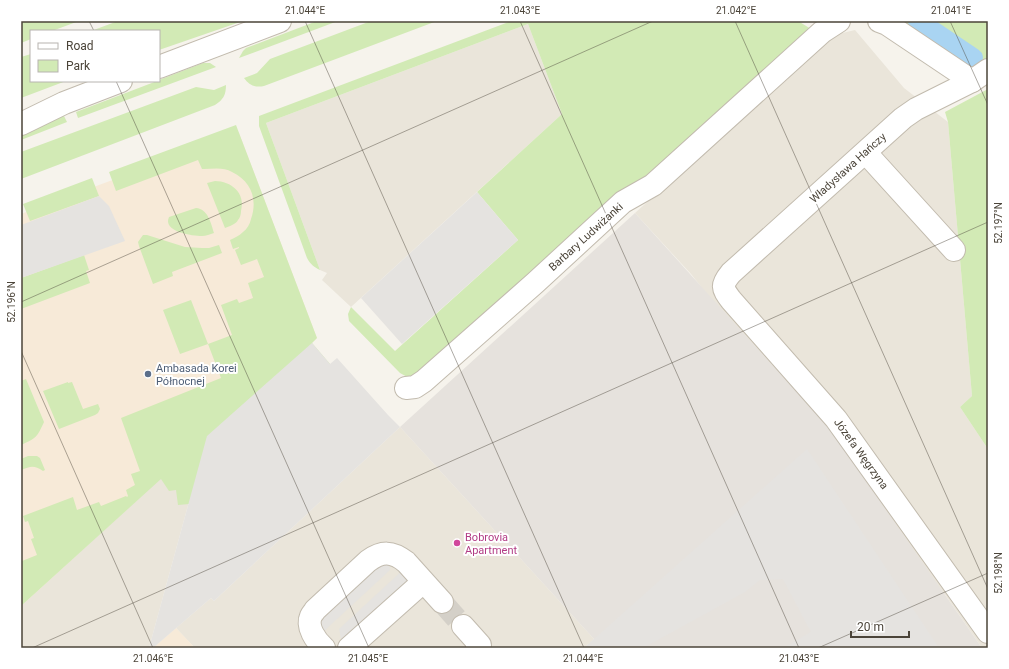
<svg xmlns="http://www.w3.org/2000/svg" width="1009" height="669" viewBox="0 0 1009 669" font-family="Roboto,sans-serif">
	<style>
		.residential { fill: #eae5da }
		.commercial { fill: #f7ead8 }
		.industrial { fill: #e6e2dd }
		.green { fill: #d2eab5 }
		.parking { fill: #e5e3e0 }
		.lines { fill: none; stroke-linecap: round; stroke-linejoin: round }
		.canal { stroke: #a9d4f2; stroke-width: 20 }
		.street-tunnel { stroke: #d4d0c8; stroke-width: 22; stroke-dasharray: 22 11; stroke-linecap: butt }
		.street-casing { stroke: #c2bbae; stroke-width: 24 }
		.street { stroke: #fff; stroke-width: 22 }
		.ticks { fill: none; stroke: #4b4439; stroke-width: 1; stroke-opacity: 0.45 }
		.service-dot { fill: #5c6f8a; stroke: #fff; stroke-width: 1.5 }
		.hotel-dot { fill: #d1479c; stroke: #fff; stroke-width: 1.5 }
		.labels { text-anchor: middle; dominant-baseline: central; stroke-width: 4; stroke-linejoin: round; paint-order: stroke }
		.street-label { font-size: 11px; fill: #4b4439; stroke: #fff }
		.service-label { font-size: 11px; fill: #4e5e75; stroke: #fff; text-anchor: start }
		.hotel-label { font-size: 11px; fill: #b23c85; stroke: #fff; text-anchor: start }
		.neatline { fill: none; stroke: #4b4439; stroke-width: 1.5 }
		.ticks-label { font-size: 10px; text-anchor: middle; fill: #4b4439 }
	</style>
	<rect width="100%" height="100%" fill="#f6f3ec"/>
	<!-- residential -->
	<g class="residential">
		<polygon points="528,24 562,114 351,307 322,280 327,273 320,270 266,123"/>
		<polygon points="855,30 904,88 948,122 972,396 960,407 988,449 988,648 982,648 946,596 691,274 635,213 830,36"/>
		<polygon points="400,427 594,639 584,648 195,648 176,628 211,598 214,601"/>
		<polygon points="207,436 149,648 21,648 21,606"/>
	</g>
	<!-- commercial -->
	<g class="commercial">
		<polygon points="239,133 317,338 240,406 21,606 21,214"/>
		<polygon points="176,628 195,648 153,648"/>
	</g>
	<!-- industrial -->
	<polygon class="industrial" points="635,213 829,428 982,648 584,648 594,639 400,427"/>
	<!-- green -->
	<g class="green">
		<polygon points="21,21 79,21 52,31 31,31 31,39 21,43"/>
		<polygon points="118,21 243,21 159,50 159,31 91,31"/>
		<polygon points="317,21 338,21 239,58 243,51 246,48"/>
		<path d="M371,21H437L264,86C255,88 249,85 244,78L257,73L270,59Z"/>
		<path d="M511,21H798L811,29L654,175L424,372L409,378L400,373L349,321L348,314L351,307L395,351L518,240L477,192L562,114L528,24L266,123L320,270C314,267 311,265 307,258L259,126V116Z"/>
		<polygon points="895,21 984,21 988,24 988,61 975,70"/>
		<polygon points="31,54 31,81 66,81 21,98 21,57"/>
		<polygon points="203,63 210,63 216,67 78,118 76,112 157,81 159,81 159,80"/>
		<path d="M226,85C226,95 223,100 215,105L21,179V152L196,87L214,90Z"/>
		<polygon points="988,89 988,449 960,407 972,396 948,122 945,112"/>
		<polygon points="64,116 67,122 21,140 21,132"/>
		<path d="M236,125L317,338L312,343L330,364L196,481L189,504L178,505L176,490L169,491L161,479L21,606V559L22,561L37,555L31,539L34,538L28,521L25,522L23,516L73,497L77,510L99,502L101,506L126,496L127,497L128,496L126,490L135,485L131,474L140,471L121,418L221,378L208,344L180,354L163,310L191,300L208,344L232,335L221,305L237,299L239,303L253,298L248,283L264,277L257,259L241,265L235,250L239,248V247L233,249L230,240C234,238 239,236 243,232C247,229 250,224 251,219C258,199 251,181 232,172C224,167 213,169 204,169H202L198,160L116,191L109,172Z"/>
		<polygon points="92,178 99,196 30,221 23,204"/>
		<path d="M215,181C231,181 246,193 241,211C241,214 240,218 238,220C236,224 230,226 225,228L207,183Z"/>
		<path d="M196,208C208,209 211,223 214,233C210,234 206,236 202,236C193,236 162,232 169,217Z"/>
		<polygon points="143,235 147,235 185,247 202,248 209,248 219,245 222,253 172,272 173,276 153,284 139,246 138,242"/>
		<polygon points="84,255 89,270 86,271 90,283 21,309 21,278"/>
		<path d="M26,379L44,422C37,437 37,438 21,445V381Z"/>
		<polygon points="68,382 68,383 72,382 83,409 98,404 100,409 98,413 95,415 59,429 43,391"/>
		<path d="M28,456H37L40,458L45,470L43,471C34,465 31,466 21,470V459Z"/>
	</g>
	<!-- parking -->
	<g class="parking">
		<polygon points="477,192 518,240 402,344 361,298"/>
		<polygon points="99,196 109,206 125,241 21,278 21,225"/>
		<polygon points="312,343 330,364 337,358 388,415 400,427 214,601 211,598 153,648 149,648 207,436"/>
		<polygon points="807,449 939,648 786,648 785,647 811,632 783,579 760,580 745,592 643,648 584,648"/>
		<polygon points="389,560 390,570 323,632 319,615 376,562"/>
		<polygon points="404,569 410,584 342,644 339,629"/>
	</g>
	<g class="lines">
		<!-- canal -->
		<polyline class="canal" points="918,21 973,58"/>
		<!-- street-tunnel -->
		<polyline class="street-tunnel" points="442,602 463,626"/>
		<!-- street casing -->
		<g class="street-casing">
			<g id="street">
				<polyline points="879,21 887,24 972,81"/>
				<polyline points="159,67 280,21"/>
				<path d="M988,70L972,81L916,109L903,118L731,273C721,285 722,288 731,300L836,419L988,632"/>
				<polyline points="21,124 64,103 121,81"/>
				<polyline points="866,153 954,250"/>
				<polyline points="406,388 415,387 424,381 535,283 623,202 653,185 822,32 839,21"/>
				<polyline points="463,626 480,645 477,648"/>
				<path d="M324,648C316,641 306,627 311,616C311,615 315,611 315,610L368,561C382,551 392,551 406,562L442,602"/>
				<polyline points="349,648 423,582"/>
			</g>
		</g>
		<!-- street -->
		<use href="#street" class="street"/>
	</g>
	<!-- ticks -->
	<path class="ticks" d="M89,21L94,31M305,21L584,648M520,21L799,648M735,21L988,589M950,21L988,105M116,81L369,648M21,302L653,21M21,351L153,648M32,648L988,222M818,648L988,573"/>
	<!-- markers -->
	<circle class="service-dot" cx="148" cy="374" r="4"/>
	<circle class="hotel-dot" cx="457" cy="543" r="4"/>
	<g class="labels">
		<!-- street labels -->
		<g class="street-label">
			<text transform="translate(848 168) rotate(-42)">Władysława Hańczy</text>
			<text transform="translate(586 237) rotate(-42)">Barbary Ludwiżanki</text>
			<text transform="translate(861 454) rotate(54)">Józefa Węgrzyna</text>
		</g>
		<!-- service labels -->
		<g class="service-label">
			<text x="156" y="368">Ambasada Korei<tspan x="156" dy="13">Północnej</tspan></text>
		</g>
		<!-- hotel labels -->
		<g class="hotel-label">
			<text x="465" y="537">Bobrovia<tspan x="465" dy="13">Apartment</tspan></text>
		</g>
	</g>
	<!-- border -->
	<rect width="1009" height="669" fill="none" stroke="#ffffff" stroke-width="44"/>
	<!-- legend -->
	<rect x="30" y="30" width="130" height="52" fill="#ffffff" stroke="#b7b4b0"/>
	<rect x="38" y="43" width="20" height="6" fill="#ffffff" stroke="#b7b4b0"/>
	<text x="66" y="50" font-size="12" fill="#4b4439">Road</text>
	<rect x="38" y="60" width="20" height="12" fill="#d2eab5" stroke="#b7b4b0"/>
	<text x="66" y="70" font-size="12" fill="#4b4439">Park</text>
	<!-- scale -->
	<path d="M851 631v6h58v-6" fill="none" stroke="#4b4439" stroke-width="2"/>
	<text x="857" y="631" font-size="12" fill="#4b4439" stroke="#ffffff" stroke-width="3" paint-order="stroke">20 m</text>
	<rect x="22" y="22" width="965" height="625" class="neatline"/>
	<g class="ticks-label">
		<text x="305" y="14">21.044°E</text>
		<text x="520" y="14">21.043°E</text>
		<text x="736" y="14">21.042°E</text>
		<text x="951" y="14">21.041°E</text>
		<text transform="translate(998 223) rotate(-90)" y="4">52.197°N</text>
		<text transform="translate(11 302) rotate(-90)" y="4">52.196°N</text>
		<text transform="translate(998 573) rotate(-90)" y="4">52.198°N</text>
		<text x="153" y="662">21.046°E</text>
		<text x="368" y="662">21.045°E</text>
		<text x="583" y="662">21.044°E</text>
		<text x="799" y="662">21.043°E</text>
	</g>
</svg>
